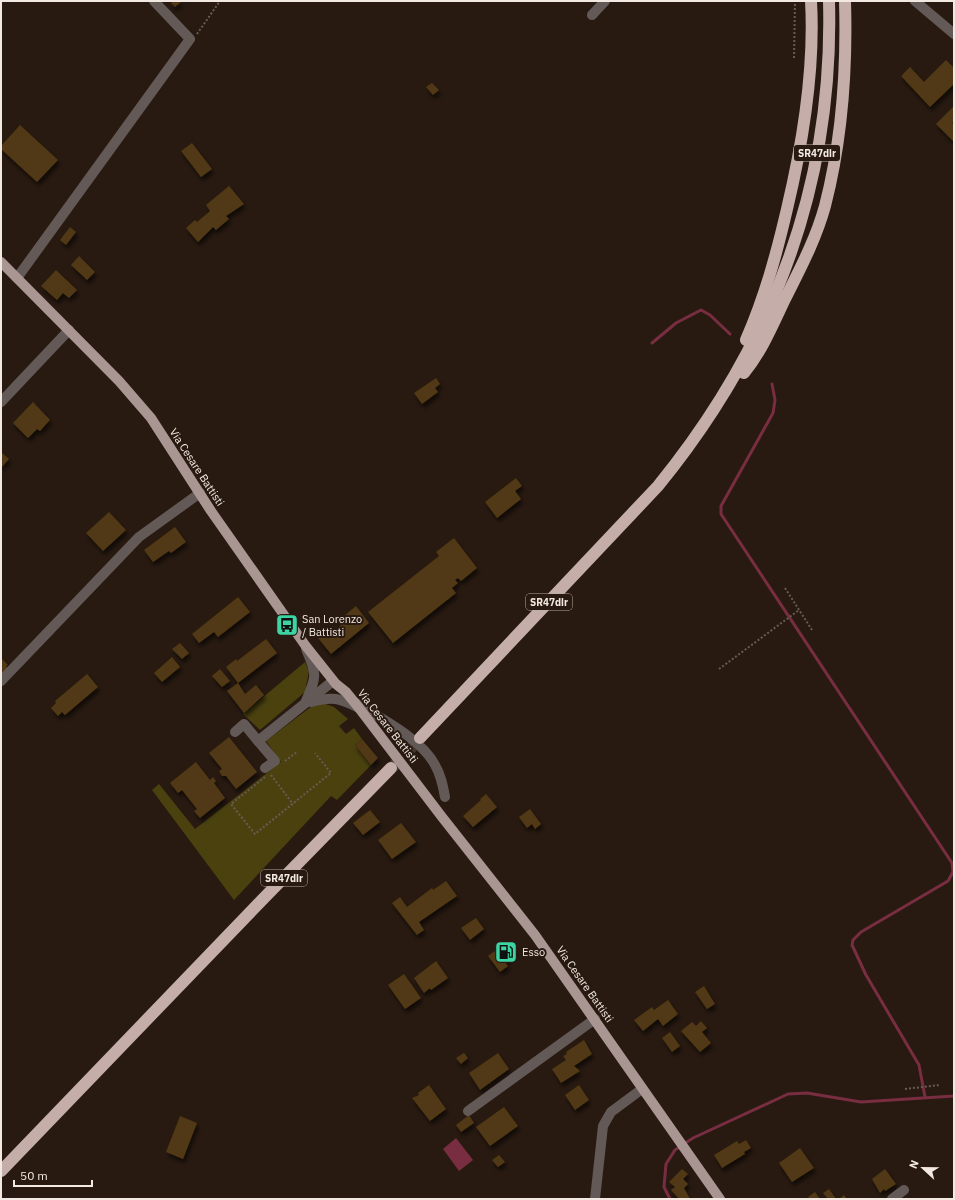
<svg xmlns="http://www.w3.org/2000/svg" width="955" height="1200" viewBox="0 0 955 1200" font-family="'IBM Plex Sans',sans-serif">
	<style>
		.green { fill: #4a410f }
		.water { fill: #782d41 }
		.lines { fill: none; stroke-linecap: round; stroke-linejoin: round }
		.stream { stroke: #782d41; stroke-width: 3 }
		.building { fill: #513912; filter: url(#shadow) }
		.highway-tunnel { stroke: #463930; stroke-width: 12; stroke-dasharray: 12 6; stroke-linecap: butt }
		.path { stroke: #685b53; stroke-width: 2; stroke-dasharray: 2 2; stroke-linecap: butt }
		.minor { stroke: #635a58; stroke-width: 10 }
		.major { stroke: #a99693; stroke-width: 10 }
		.highway { stroke: #c5aeaa; stroke-width: 12 }
		.labels { text-anchor: middle; dominant-baseline: central; stroke-width: 4; stroke-linejoin: round; paint-order: stroke }
		.shield { fill: #281a11; stroke: #b6aba4; stroke-width: 1 }
		.shield-label { font-size: 10px; font-weight: bold; fill: #f3e9e3 }
		.street-label { font-size: 11px; fill: #f3e9e3; stroke: #281a11 }
		.poi-label { font-size: 11px; fill: #f3e9e3; stroke: #281a11; text-anchor: start }
	</style>
	<defs>
		<filter id="shadow"><feDropShadow dx="2" dy="4" stdDeviation="2" flood-color="#0009"/></filter>
	</defs>
	<rect width="100%" height="100%" fill="#281a11"/>
	<!-- green -->
	<g class="green">
		<polygon points="305,662 309,671 305,692 260,730 243,714"/>
		<polygon points="323,703 334,707 348,719 339,726 346,734 354,728 362,739 355,745 371,765 337,800 331,796 234,900 152,790 159,784 195,829 281,762 266,741 312,706"/>
	</g>
	<!-- water -->
	<polygon class="water" points="456,1138 473,1160 459,1171 443,1149"/>
	<g class="lines">
		<!-- stream -->
		<g class="stream">
			<polyline points="652,343 676,323 701,310 710,315 730,334"/>
			<polyline points="772,384 775,400 773,413 721,506 721,514 952,863 953,872 948,881 861,932 853,940 852,945 866,975 919,1065 925,1097"/>
			<polyline points="670,1199 664,1187 666,1164 675,1150 693,1138 788,1094 807,1093 861,1102 954,1096"/>
		</g>
	</g>
	<!-- building -->
	<g class="building">
		<polygon points="173,1 182,1 175,7 171,3"/>
		<polygon points="946,60 954,68 954,84 930,107 901,76 910,67 924,82"/>
		<polygon points="432,83 439,90 433,95 426,87"/>
		<polygon points="954,106 954,121 952,123 954,124 954,142 936,124"/>
		<polygon points="20,125 58,160 37,182 1,149 1,146"/>
		<polygon points="192,143 212,169 201,177 181,151"/>
		<polygon points="229,186 244,204 226,216 229,219 216,230 213,227 198,242 186,228 195,220 197,222 210,211 206,205"/>
		<polygon points="70,227 76,232 66,245 60,240"/>
		<polygon points="79,256 95,272 87,280 71,265"/>
		<polygon points="56,270 77,290 69,298 63,293 57,300 41,286"/>
		<polygon points="436,378 440,384 435,388 438,392 422,404 414,393"/>
		<polygon points="33,402 50,420 40,431 37,429 28,438 13,423"/>
		<polygon points="1,452 9,459 1,468"/>
		<polygon points="516,478 522,486 515,491 521,499 497,518 485,502"/>
		<polygon points="109,512 126,530 103,551 86,533"/>
		<polygon points="175,527 186,542 171,553 169,551 153,562 144,550"/>
		<polygon points="454,538 477,568 461,581 458,578 455,580 458,583 452,588 456,593 393,643 368,612 439,556 436,552"/>
		<polygon points="238,597 250,612 218,637 214,632 199,643 192,634"/>
		<polygon points="356,606 369,623 331,654 318,638 324,633 327,636 341,625 338,621"/>
		<polygon points="266,639 277,653 238,683 245,694 256,685 264,695 244,713 227,691 238,683 226,667 236,659 237,661"/>
		<polygon points="180,643 189,653 182,659 172,649"/>
		<polygon points="172,657 180,667 162,682 154,673"/>
		<polygon points="1,658 8,665 6,666 8,669 1,675"/>
		<polygon points="220,669 230,681 222,687 212,676"/>
		<polygon points="87,674 98,687 65,715 62,712 58,716 51,708 56,703 55,701"/>
		<polygon points="229,737 257,772 236,789 226,776 222,776 219,771 222,769 209,753"/>
		<polygon points="362,739 378,758 371,765 355,745"/>
		<polygon points="196,762 210,780 213,777 216,781 214,783 225,798 200,818 194,811 197,809 182,790 178,793 170,783"/>
		<polygon points="486,794 497,807 473,827 463,816 481,800 480,799"/>
		<polygon points="530,809 541,824 535,829 532,824 527,828 519,817"/>
		<polygon points="370,810 380,822 363,835 353,823"/>
		<polygon points="401,823 416,842 392,859 378,840"/>
		<polygon points="446,881 457,896 419,922 424,930 417,935 392,903 400,897 407,907 432,888 433,890"/>
		<polygon points="476,918 484,929 470,940 461,928"/>
		<polygon points="509,945 516,953 504,961 508,966 500,972 488,956 496,950 498,953"/>
		<polygon points="436,961 448,978 431,990 430,988 424,993 414,978"/>
		<polygon points="404,974 421,998 405,1009 388,985"/>
		<polygon points="704,986 715,1004 707,1009 695,992"/>
		<polygon points="668,1000 678,1014 663,1026 658,1019 643,1031 634,1020 652,1007 654,1010"/>
		<polygon points="701,1021 707,1028 702,1032 711,1043 700,1052 681,1031 692,1022 696,1026"/>
		<polygon points="670,1032 680,1046 672,1052 662,1038"/>
		<polygon points="584,1040 592,1054 574,1066 580,1071 561,1083 552,1069 566,1060 563,1056 567,1054 566,1052"/>
		<polygon points="464,1053 468,1058 461,1064 456,1058"/>
		<polygon points="498,1053 509,1069 480,1090 469,1073"/>
		<polygon points="429,1085 446,1109 430,1121 412,1098 419,1095 418,1093"/>
		<polygon points="579,1085 589,1100 575,1110 565,1095"/>
		<polygon points="504,1107 518,1126 490,1146 476,1127"/>
		<polygon points="469,1115 474,1123 461,1132 456,1125"/>
		<polygon points="180,1116 197,1123 183,1159 166,1152"/>
		<polygon points="746,1140 751,1148 744,1152 745,1154 722,1168 714,1155 737,1141 739,1144"/>
		<polygon points="800,1148 814,1168 792,1182 779,1163"/>
		<polygon points="499,1155 505,1162 498,1167 492,1160"/>
		<polygon points="682,1169 688,1174 683,1179 688,1184 684,1188 690,1199 679,1199 671,1190 675,1187 669,1182"/>
		<polygon points="885,1169 896,1184 885,1191 884,1189 880,1193 872,1179"/>
		<polygon points="829,1189 836,1199 828,1199 823,1193"/>
		<polygon points="815,1192 820,1199 810,1199 808,1197"/>
		<polygon points="844,1195 847,1199 839,1199"/>
	</g>
	<g class="lines">
		<!-- highway-tunnel -->
		<polyline class="highway-tunnel" points="392,768 420,738"/>
		<!-- path -->
		<g class="path">
			<polyline points="197,34 220,1"/>
			<polyline points="794,58 795,1"/>
			<polyline points="785,588 812,630"/>
			<polyline points="719,669 799,610"/>
			<polyline points="285,761 297,752"/>
			<polyline points="271,775 293,804"/>
			<polyline points="265,777 231,804 255,834 331,773 315,753"/>
			<polyline points="905,1089 940,1085"/>
		</g>
		<!-- minor -->
		<g class="minor">
			<polyline points="915,1 954,34"/>
			<polyline points="592,15 605,1"/>
			<polyline points="17,278 190,39 154,1"/>
			<polyline points="1,402 69,330"/>
			<polyline points="1,681 139,537 200,493"/>
			<path d="M306,701C317,676 317,674 306,649"/>
			<path d="M311,702C332,696 340,698 359,708"/>
			<path d="M356,703C380,718 422,739 435,765C441,775 443,786 445,797"/>
			<polyline points="235,732 244,724 258,741 333,681"/>
			<polyline points="258,741 275,761 265,768"/>
			<polyline points="468,1111 595,1019"/>
			<polyline points="595,1199 603,1126 611,1112 642,1089"/>
			<polyline points="892,1199 904,1190"/>
		</g>
		<!-- major -->
		<polyline class="major" points="1,262 119,381 151,418 211,511 305,645 336,684 346,692 359,708 442,817 535,935 720,1199"/>
		<!-- highway -->
		<g class="highway">
			<path d="M746,340C765,296 776,256 787,209C803,142 815,71 811,1"/>
			<path d="M744,373C762,351 773,324 785,299C800,269 816,239 825,206C842,140 847,69 845,1"/>
			<path d="M420,738L658,486C773,345 834,184 829,1"/>
			<polyline points="1,1171 262,900 391,768"/>
		</g>
	</g>
	<!-- icons -->
	<defs>
		<g id="bus-square" transform="scale(1.15)"><rect x="-9" y="-9" width="18" height="18" rx="4" fill="#3cd4a3" stroke="#281a11"/><path d="M-5-6H5V4H4V6H2V4H-2V6H-4V4H-5ZM-3.5-4V0h7V-4ZM-3.5 1.2v1.5H-2V1.2ZM2 1.2v1.5H3.5V1.2Z" fill="#111"/></g>
		<g id="fuel-square" transform="scale(1.15)"><rect x="-9" y="-9" width="18" height="18" rx="4" fill="#3cd4a3" stroke="#281a11"/><path d="M-5.5-6h7V0h2V4h1.3V-2.5L3-4.5l.8-.8L6-3V5H2.5V1h-1V6h-7ZM-4.2-4.7v3.2H.2V-4.7Z" fill="#111"/></g>
	</defs>
	<g fill-rule="evenodd">
		<use href="#bus-square" x="287" y="625"/>
		<use href="#fuel-square" x="506" y="952"/>
	</g>
	<g class="labels">
		<!-- shield labels -->
		<g class="shield">
			<rect x="794" y="145" width="46" height="16" rx="3"/>
			<rect x="526" y="594" width="46" height="16" rx="3"/>
			<rect x="261" y="870" width="46" height="16" rx="3"/>
		</g>
		<g class="shield-label">
			<text x="817" y="153">SR47dir</text>
			<text x="549" y="602">SR47dir</text>
			<text x="284" y="878">SR47dir</text>
		</g>
		<!-- street labels -->
		<g class="street-label">
			<text transform="translate(197 467) rotate(57)">Via Cesare Battisti</text>
			<text transform="translate(388 726) rotate(52)">Via Cesare Battisti</text>
			<text transform="translate(585 984) rotate(55)">Via Cesare Battisti</text>
		</g>
		<!-- poi labels -->
		<g class="poi-label">
			<text x="302" y="619">San Lorenzo<tspan x="302" dy="13">/ Battisti</tspan></text>
			<text x="522" y="952">Esso</text>
		</g>
	</g>
	<!-- border -->
	<rect width="955" height="1200" fill="none" stroke="#f3e9e3" stroke-width="4"/>
	<!-- north arrow -->
	<g transform="translate(923 1168) rotate(292)" stroke="#281a11" stroke-width="3" paint-order="stroke">
	<path d="M0-3L7 15L0 10L-7 15Z" fill="#f3e9e3"/>
	<text y="-6" font-size="11" font-weight="bold" text-anchor="middle" fill="#f3e9e3">N</text>
	</g>
	<!-- scale -->
	<path d="M14 1180v6h78v-6" fill="none" stroke="#f3e9e3" stroke-width="2"/>
	<text x="20" y="1180" font-size="12" fill="#f3e9e3" stroke="#281a11" stroke-width="3" paint-order="stroke">50 m</text>
</svg>
